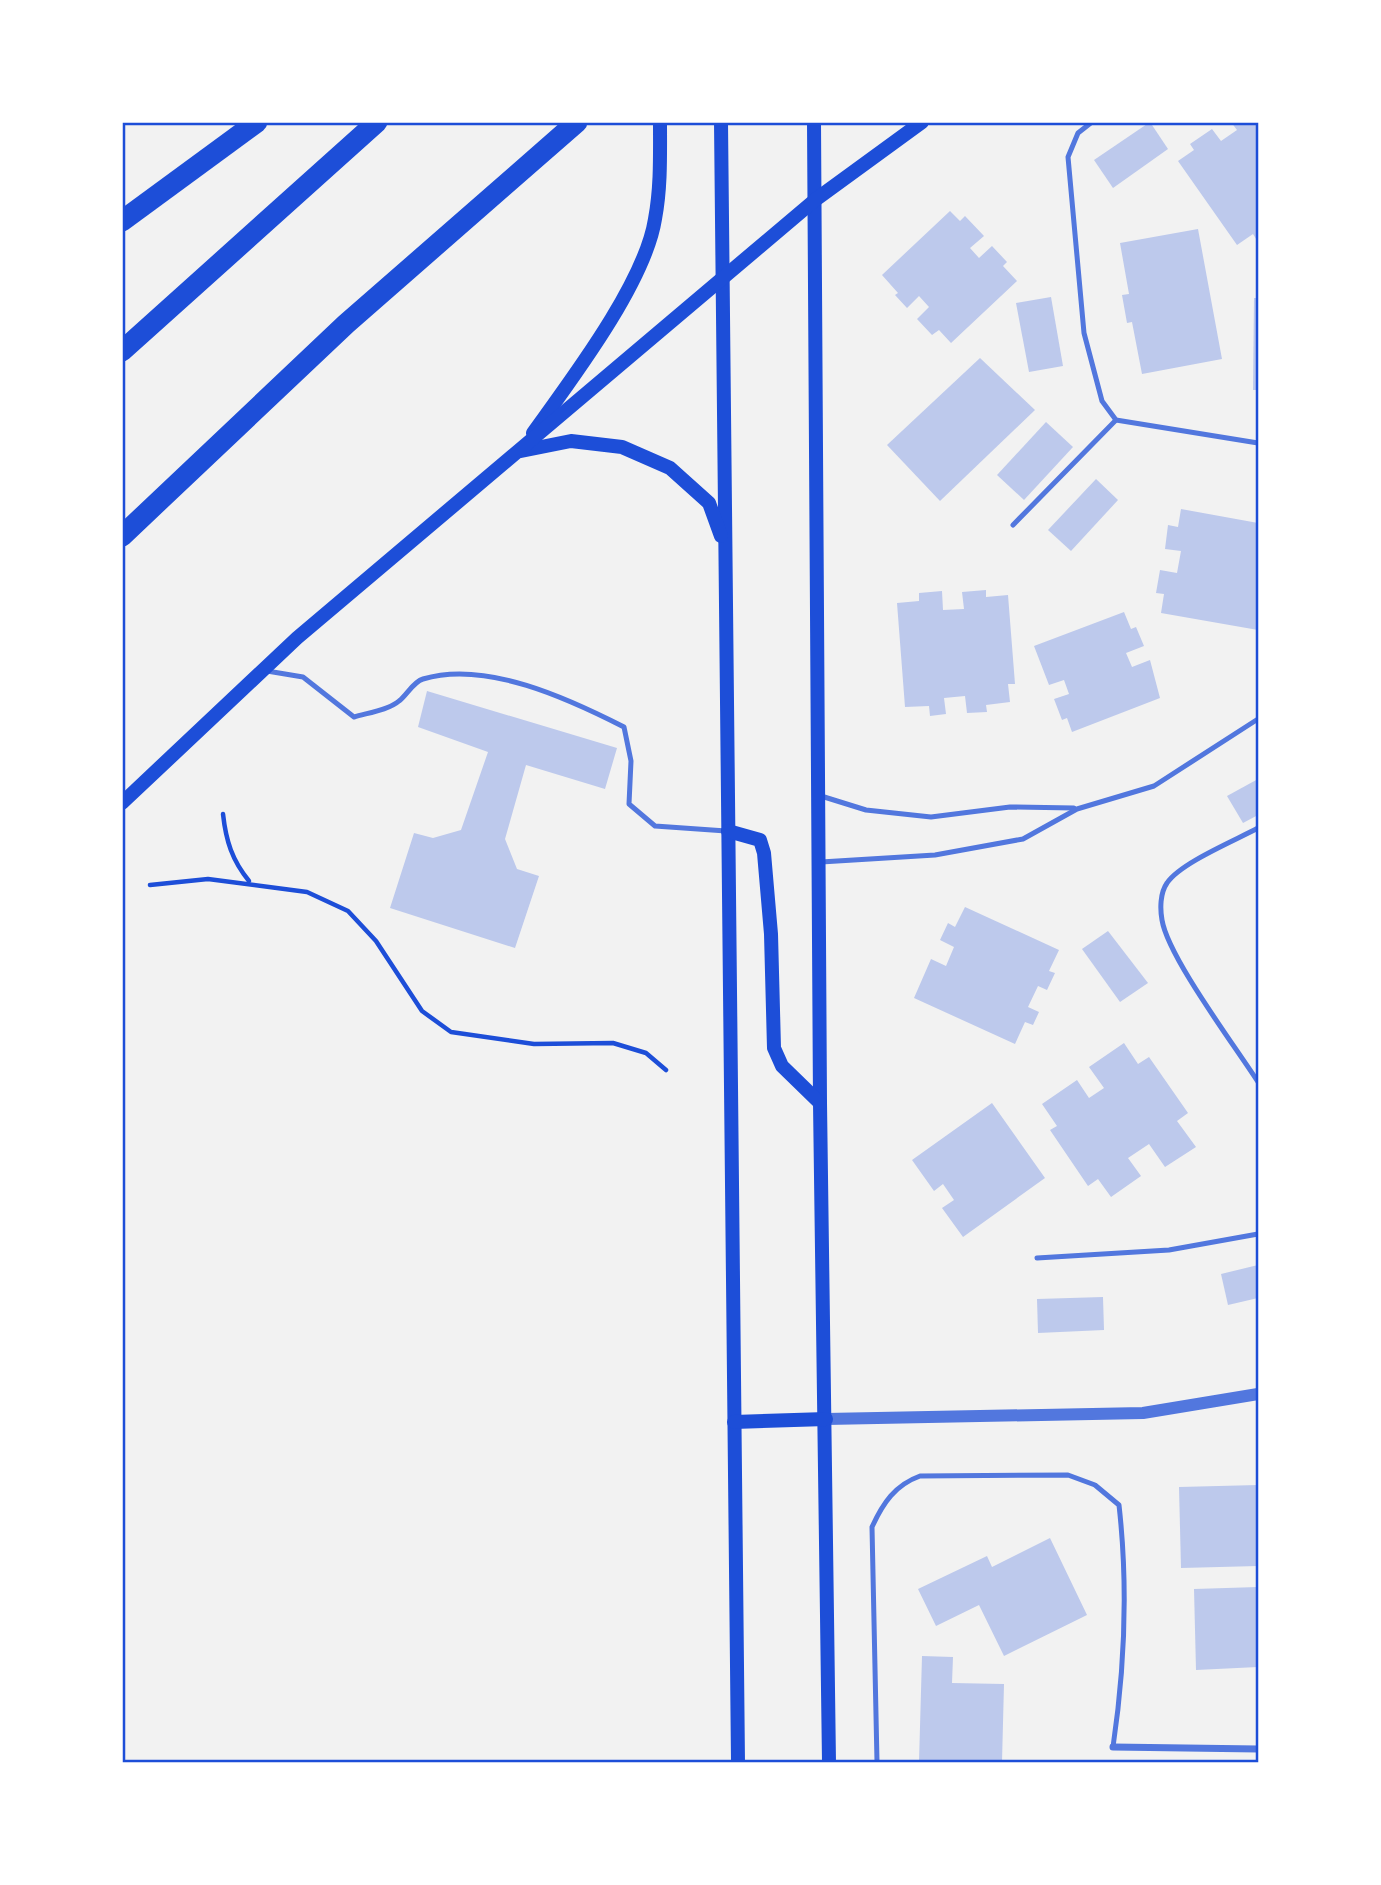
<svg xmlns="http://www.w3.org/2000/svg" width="1381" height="1885" viewBox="0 0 1381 1885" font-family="'Libre Baskerville',serif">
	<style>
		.building { fill: #bdc9ec }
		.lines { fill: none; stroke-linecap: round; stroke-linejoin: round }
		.path { stroke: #1d4ed8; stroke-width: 4.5 }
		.service { stroke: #5277de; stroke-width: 5 }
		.minor { stroke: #5277de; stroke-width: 7 }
		.tertiary { stroke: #5277de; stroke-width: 12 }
		.secondary { stroke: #1d4ed8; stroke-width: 14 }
		.motorway { stroke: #1d4ed8; stroke-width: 21 }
		.neatline { fill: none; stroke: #1d4ed8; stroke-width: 2.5 }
	</style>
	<rect width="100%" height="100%" fill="#f2f2f2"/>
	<!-- building -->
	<g class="building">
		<polygon points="1150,122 1168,149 1113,188 1094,160"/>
		<polygon points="1231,122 1258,122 1258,242 1253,234 1237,245 1178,161 1194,150 1190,144 1212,129 1221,141 1237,130"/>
		<polygon points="950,211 960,221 965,216 984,236 970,248 979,258 992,246 1007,262 1003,266 1017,281 951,343 939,330 932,335 917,319 929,307 919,296 907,308 895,295 898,293 882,275"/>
		<polygon points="1198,229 1222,359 1142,374 1132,322 1127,323 1122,295 1129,294 1120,243"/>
		<polygon points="1051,297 1063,366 1029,372 1016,303"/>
		<polygon points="1254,298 1258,298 1258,390 1253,390"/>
		<polygon points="980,358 1035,410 940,501 887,445"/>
		<polygon points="1046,422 1073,447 1024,500 997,475"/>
		<polygon points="1096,479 1118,500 1071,551 1048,530"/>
		<polygon points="1181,509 1258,523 1258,630 1161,613 1164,594 1156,593 1160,570 1177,573 1181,551 1165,549 1168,525 1178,527"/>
		<polygon points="986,590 986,597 1008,595 1015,684 1008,684 1010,702 986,705 987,712 967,713 965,696 944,698 946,714 930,716 929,706 905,707 897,603 919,601 919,593 942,591 943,610 964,609 962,592"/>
		<polygon points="1124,612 1131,629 1136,627 1144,646 1126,653 1132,667 1150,660 1160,698 1072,732 1067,718 1062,720 1054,699 1069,694 1064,680 1049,685 1034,646"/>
		<polygon points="427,691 617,748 605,789 526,765 505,839 517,869 539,876 515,948 390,908 414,833 433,838 461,830 488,752 418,727"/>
		<polygon points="1258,779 1258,815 1243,823 1227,796"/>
		<polygon points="965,907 1059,950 1049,971 1055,973 1047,990 1038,986 1028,1007 1039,1012 1033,1025 1025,1022 1015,1044 914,998 931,959 946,966 954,947 940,940 948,923 955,927"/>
		<polygon points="1108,931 1148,983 1120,1002 1082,949"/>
		<polygon points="1124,1043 1138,1064 1149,1057 1188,1113 1177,1121 1196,1147 1165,1167 1149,1144 1128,1158 1141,1176 1111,1197 1098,1179 1088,1186 1050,1130 1057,1126 1042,1104 1077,1080 1089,1098 1104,1088 1089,1067"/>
		<polygon points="992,1103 1045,1178 963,1237 942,1208 954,1200 943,1184 934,1191 912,1160"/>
		<polygon points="1258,1265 1258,1298 1228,1305 1221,1274"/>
		<polygon points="1103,1297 1104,1330 1038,1333 1037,1299"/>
		<polygon points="1258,1485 1258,1566 1181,1568 1179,1487"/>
		<polygon points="1050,1538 1087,1615 1004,1656 979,1605 936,1626 918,1589 987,1556 992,1567"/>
		<polygon points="1258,1587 1258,1667 1196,1670 1194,1589"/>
		<polygon points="922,1656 953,1657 952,1683 1004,1684 1002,1762 919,1762"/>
	</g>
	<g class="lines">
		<!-- path -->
		<g class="path">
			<path d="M223,814C226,841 232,860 249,881"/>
			<polyline points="150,885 208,879 307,892 348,911 376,941 422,1011 451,1032 534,1044 613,1043 646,1053 666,1070"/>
		</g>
		<!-- service -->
		<g class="service">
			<polyline points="1092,122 1078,133 1068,157 1084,333 1102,401 1116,420 1258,443"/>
			<polyline points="1013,525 1116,420"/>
			<path d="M267,671L303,677L354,717C367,713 389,710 399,701C407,695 413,682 423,679C486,660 569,699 624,727L631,761L629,804L655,826L726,831"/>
			<polyline points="821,796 866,810 931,817 1010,807 1074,808"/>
			<path d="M1258,828C1236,840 1180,863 1167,883C1160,893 1160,909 1162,920C1168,957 1235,1046 1258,1082"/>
			<polyline points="821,862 935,855 1023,839 1077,809 1154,786 1258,719"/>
			<polyline points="1037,1258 1169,1250 1258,1234"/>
			<path d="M877,1762L872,1527C883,1503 895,1485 920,1476L1068,1475L1095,1485L1119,1505C1128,1585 1125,1666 1113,1747"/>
		</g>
		<!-- minor -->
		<polyline class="minor" points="1113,1747 1258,1749"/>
		<!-- tertiary -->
		<polyline class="tertiary" points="826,1419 1143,1413 1258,1394"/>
		<!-- secondary -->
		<g class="secondary">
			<polyline points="721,122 738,1762"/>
			<polyline points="814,122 820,1103 829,1762"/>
			<path d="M533,433C571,380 645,283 655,219C661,187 660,155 660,122"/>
			<polyline points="521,451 571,441 622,447 670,468 709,503 721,536"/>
			<polyline points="122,803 297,638 815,200 922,122"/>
			<polyline points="728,831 760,840 764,853 771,934 774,1048 782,1066 820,1103"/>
			<polyline points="734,1422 826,1419"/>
		</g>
		<!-- motorway -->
		<g class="motorway">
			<polyline points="122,221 257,122"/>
			<polyline points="122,351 377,122"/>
			<polyline points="122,536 346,324 577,122"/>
		</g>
	</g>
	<!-- border -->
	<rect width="1381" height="1885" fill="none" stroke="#ffffff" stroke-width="248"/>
	<rect x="124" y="124" width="1133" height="1637" class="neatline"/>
</svg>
